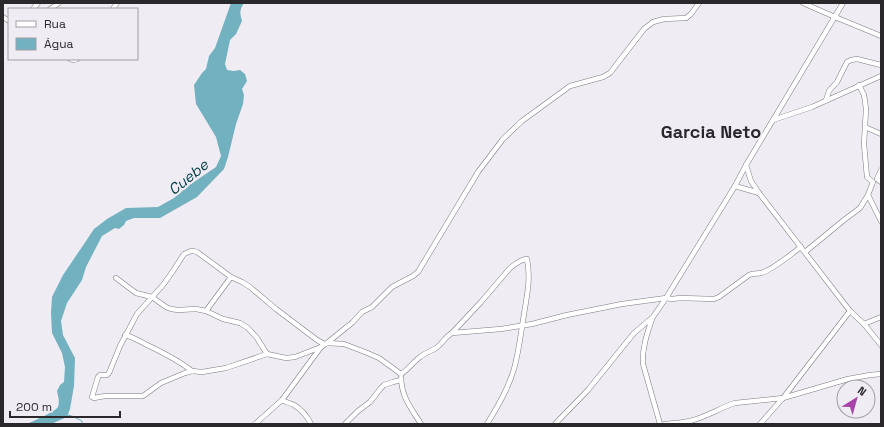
<svg xmlns="http://www.w3.org/2000/svg" width="884" height="427" viewBox="0 0 884 427" font-family="'Space Grotesk',sans-serif">
	<style>
		.water { fill: #72b1bf }
		.lines { fill: none; stroke-linecap: round; stroke-linejoin: round }
		.stream { stroke: #72b1bf; stroke-width: 1 }
		.street-casing { stroke: #7e7a81; stroke-width: 5.5 }
		.street { stroke: #fff; stroke-width: 4.5 }
		.labels { text-anchor: middle; dominant-baseline: central; stroke-width: 4; stroke-linejoin: round; paint-order: stroke }
		.water-label { font-size: 15px; font-style: italic; fill: #05414c; stroke: #f0ecf4 }
		.district-label { font-size: 18px; font-weight: bold; fill: #2a282b; stroke: #f0ecf4 }
	</style>
	<rect width="100%" height="100%" fill="#f0ecf4"/>
	<!-- water -->
	<path class="water" d="M231,3H244C239,10 240,14 242,21L236,34L230,40L225,64L227,70L234,71L240,70L245,74L247,81L242,89L244,95L243,104L236,124L228,157L224,169L197,197L160,218H134L126,221L124,225L119,229L115,228L102,236L86,267L82,280L67,303L61,321L63,335L75,358L74,386L70,409L67,417L51,424H27C33,421 55,412 58,407C60,402 58,396 57,391L60,385L64,382L65,367L62,353L52,333L51,313L52,297L63,275L84,244L94,229L107,219L126,208L158,207L174,198L191,184L216,167L221,156L216,137L196,104L194,85L202,73L206,69L209,56L215,48Z"/>
	<g class="lines">
		<!-- stream -->
		<polyline class="stream" points="67,415 72,416 82,421 82,424"/>
		<!-- street casing -->
		<g class="street-casing">
			<g id="street">
				<polyline points="803,3 835,17 881,36"/>
				<polyline points="33,9 38,3"/>
				<polyline points="50,9 59,3"/>
				<polyline points="113,9 117,3"/>
				<polyline points="3,17 9,21"/>
				<polyline points="70,59 74,60 77,59"/>
				<polyline points="859,85 864,95 865,101 866,109 864,144 867,177 873,182 868,195 881,221"/>
				<polyline points="826,100 829,91 837,82 847,62 851,60 857,59 881,65"/>
				<polyline points="773,120 812,107 881,76"/>
				<polyline points="865,127 881,134"/>
				<polyline points="746,165 751,181 759,193 850,311 864,324 881,345"/>
				<polyline points="881,170 877,179 881,182"/>
				<polyline points="735,186 759,193"/>
				<polyline points="805,252 844,220 860,208 868,195"/>
				<polyline points="116,278 136,293 152,297 166,307 171,309 178,310 196,309 206,311 223,319 240,323 248,328 257,338 267,354"/>
				<polyline points="206,311 231,277"/>
				<path d="M652,319C647,334 642,348 643,364L660,424"/>
				<polyline points="864,324 881,317"/>
				<path d="M452,333L481,302L510,268C515,264 521,259 527,259C531,279 527,295 524,314C521,332 519,351 514,369C508,389 498,406 487,424"/>
				<path d="M125,335C133,337 138,340 145,344C162,352 178,360 192,371"/>
				<polyline points="327,343 353,322 362,312 372,307 392,287 413,276 418,272 478,172 503,139 522,121 570,86 603,77 610,73 644,29 653,22 664,19 686,18 691,14 699,3"/>
				<polyline points="324,344 317,340 276,309 250,287 242,282 231,277 197,252 194,251 191,251 184,254 173,271 163,285 137,314 120,346 109,373 107,375 100,375 98,377 92,397 94,398 105,396 143,396 161,383 185,373 192,371 202,372 226,368 267,354 286,358 295,357 321,347 327,343 344,344 365,352 379,358 401,374"/>
				<path d="M401,374C408,370 413,362 420,357C425,353 431,351 436,348C442,344 446,336 452,333L501,329L532,324L567,315L622,304L666,298L672,299L680,298L714,299L719,297L749,275C753,273 757,274 761,273C773,270 791,254 801,247"/>
				<path d="M401,378C402,398 411,408 421,424"/>
				<path d="M282,400C285,402 290,403 294,405C301,409 307,416 311,424"/>
				<polyline points="255,424 282,400 321,347"/>
				<polyline points="345,424 358,411 370,402 381,388 384,385 393,382 401,380"/>
				<polyline points="555,424 588,390 634,333 653,317 666,298 735,186 746,165 843,3"/>
				<path d="M664,424C673,423 682,423 690,421C706,417 720,408 735,403L783,398L848,379L870,375L881,374"/>
				<polyline points="760,424 783,398 850,311"/>
			</g>
		</g>
		<!-- street -->
		<use href="#street" class="street"/>
	</g>
	<g class="labels">
		<!-- water labels -->
		<g class="water-label">
			<text transform="translate(188 177) rotate(-39)">Cuebe</text>
		</g>
		<!-- district labels -->
		<g class="district-label">
			<text x="711" y="131">Garcia Neto</text>
		</g>
	</g>
	<!-- border -->
	<rect width="884" height="427" fill="none" stroke="#2a282b" stroke-width="8"/>
	<!-- legend -->
	<rect x="8" y="8" width="130" height="52" fill="#f0ecf4" stroke="#a19ea4"/>
	<rect x="16" y="21" width="20" height="6" fill="#ffffff" stroke="#a19ea4"/>
	<text x="44" y="28" font-size="12" fill="#2a282b">Rua</text>
	<rect x="16" y="38" width="20" height="12" fill="#72b1bf" stroke="#a19ea4"/>
	<text x="44" y="48" font-size="12" fill="#2a282b">Água</text>
	<!-- north arrow -->
	<g transform="translate(856 399) rotate(37)"><circle r="19" fill="#f0ecf4" stroke="#a19ea4"/>
	<path d="M0-3L7 15L0 10L-7 15Z" fill="#a743a9"/>
	<text y="-6" font-size="11" font-weight="bold" text-anchor="middle" fill="#2a282b">N</text>
	</g>
	<!-- scale -->
	<path d="M10 411v6h110v-6" fill="none" stroke="#2a282b" stroke-width="2"/>
	<text x="16" y="411" font-size="12" fill="#2a282b" stroke="#f0ecf4" stroke-width="3" paint-order="stroke">200 m</text>
</svg>
